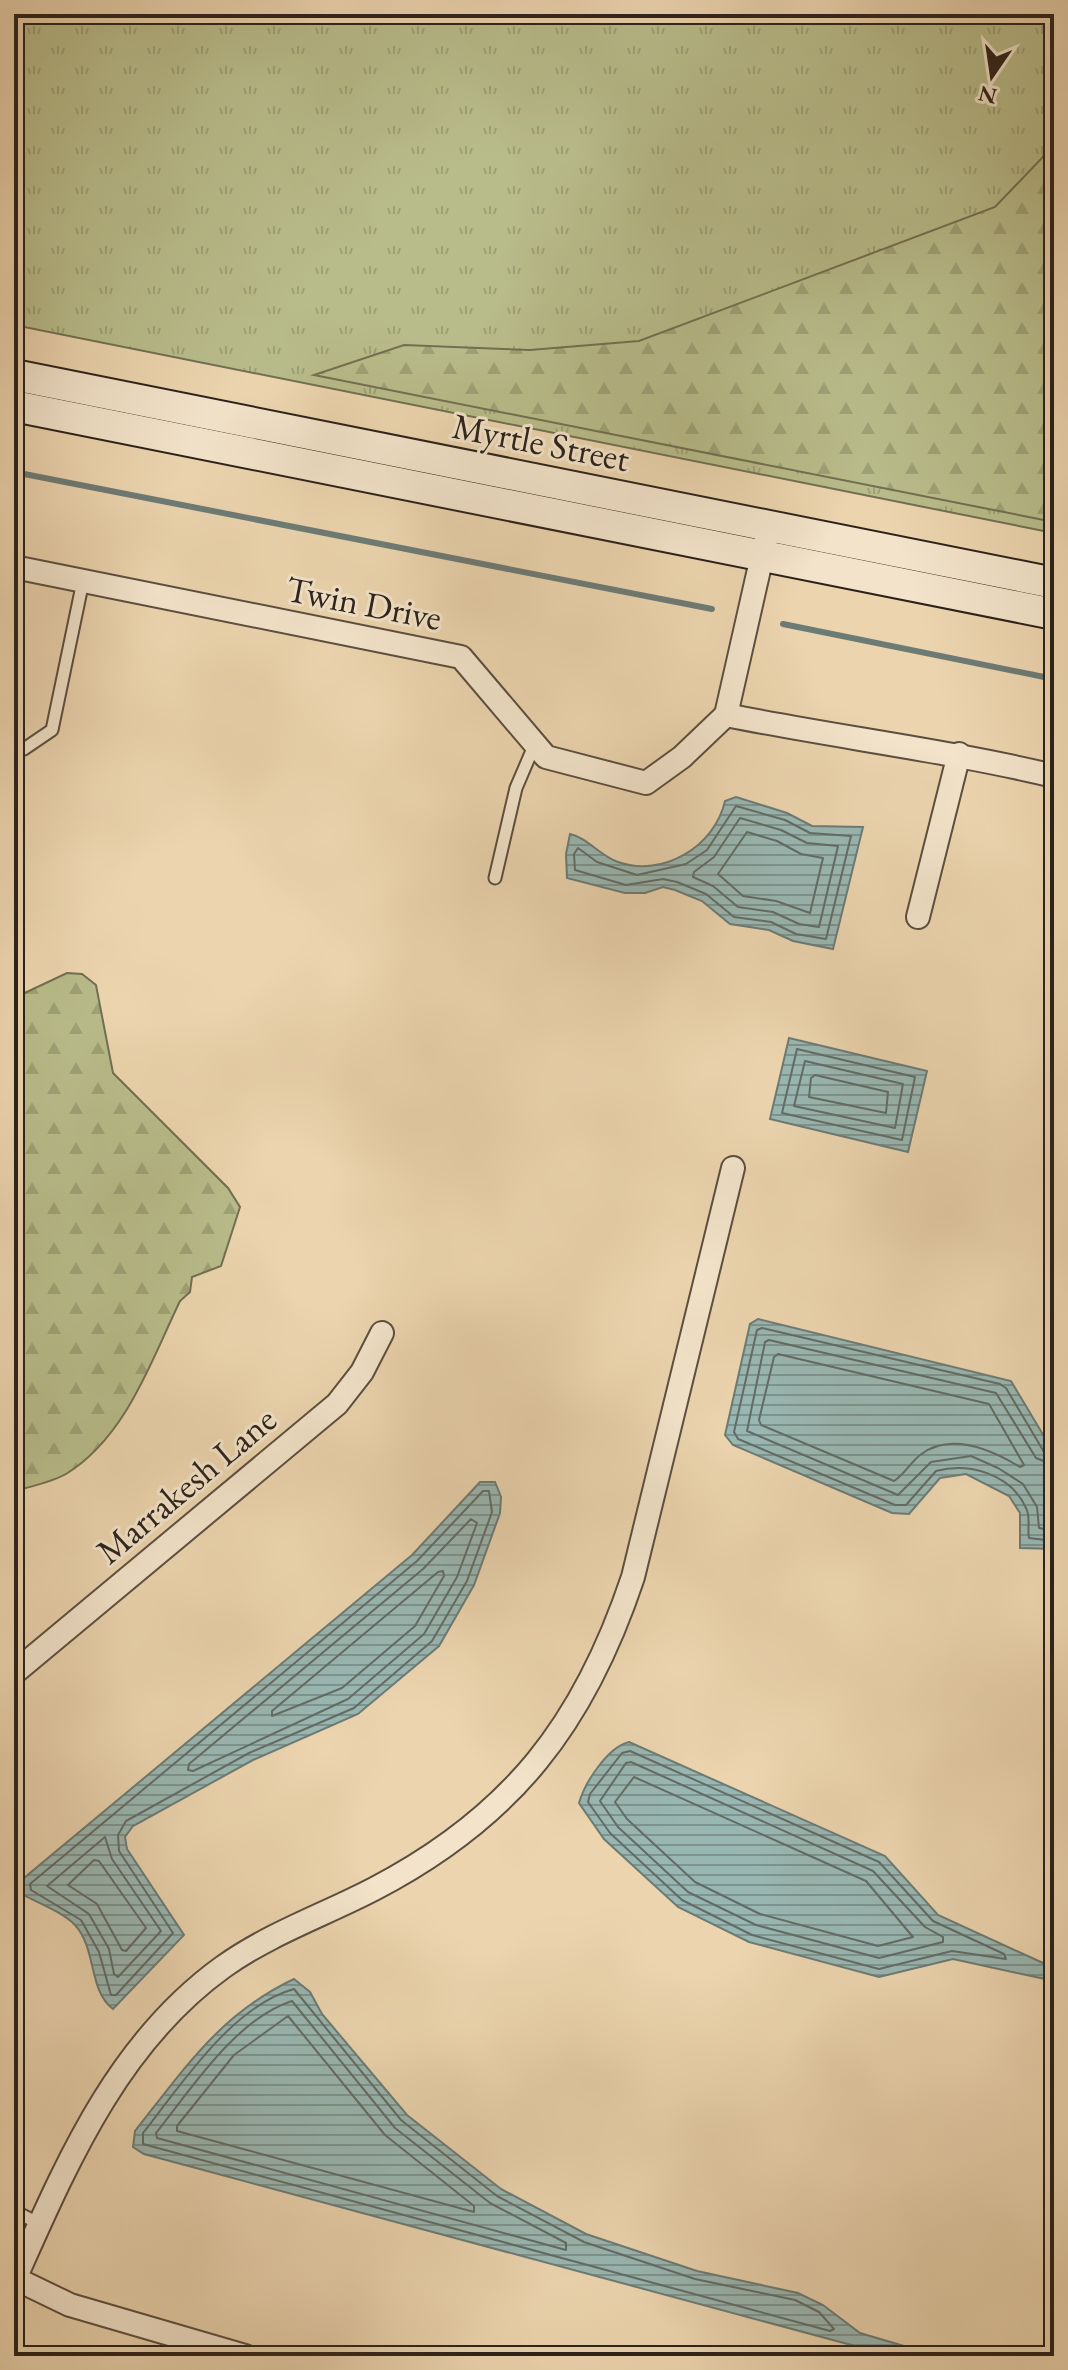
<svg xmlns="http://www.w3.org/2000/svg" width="1068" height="2370" viewBox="0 0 1068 2370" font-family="'EB Garamond',serif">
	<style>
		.grass { fill: url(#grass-tufts); stroke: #726f52; stroke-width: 2 }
		.forest { fill: url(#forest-firs); stroke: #726f52; stroke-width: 2 }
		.water { fill: url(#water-rules); stroke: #6d7b75; stroke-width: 2 }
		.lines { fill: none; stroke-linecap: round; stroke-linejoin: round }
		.shore { stroke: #626c66; stroke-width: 2 }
		.stream { stroke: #6d7b75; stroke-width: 6 }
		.lane-casing { stroke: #5c4e3f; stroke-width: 15 }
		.street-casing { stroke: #5c4e3f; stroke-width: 26 }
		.secondary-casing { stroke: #2c221a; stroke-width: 34 }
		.lane { stroke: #f2e3ca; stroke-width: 11 }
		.street { stroke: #f2e3ca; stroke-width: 22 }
		.secondary { stroke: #f2e3ca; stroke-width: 30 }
		.labels { text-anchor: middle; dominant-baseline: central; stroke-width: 6; stroke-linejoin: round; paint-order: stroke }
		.street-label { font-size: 36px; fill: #2c221a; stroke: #f2e3ca }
	</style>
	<defs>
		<pattern id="grass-tufts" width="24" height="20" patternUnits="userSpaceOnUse" patternTransform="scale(2)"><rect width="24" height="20" fill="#b8bc8a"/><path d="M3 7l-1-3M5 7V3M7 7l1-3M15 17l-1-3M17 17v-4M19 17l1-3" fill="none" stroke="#9ea176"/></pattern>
		<pattern id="forest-firs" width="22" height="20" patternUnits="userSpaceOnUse" patternTransform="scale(2)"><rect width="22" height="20" fill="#b8bc8a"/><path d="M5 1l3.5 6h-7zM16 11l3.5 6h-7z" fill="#9ea176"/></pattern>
		<pattern id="water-rules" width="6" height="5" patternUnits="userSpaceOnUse" patternTransform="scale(2)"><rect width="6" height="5" fill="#99b7b2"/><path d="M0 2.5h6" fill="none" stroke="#7d9490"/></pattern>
	</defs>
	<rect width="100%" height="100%" fill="#ebd4ae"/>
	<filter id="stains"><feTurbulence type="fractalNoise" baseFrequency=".0025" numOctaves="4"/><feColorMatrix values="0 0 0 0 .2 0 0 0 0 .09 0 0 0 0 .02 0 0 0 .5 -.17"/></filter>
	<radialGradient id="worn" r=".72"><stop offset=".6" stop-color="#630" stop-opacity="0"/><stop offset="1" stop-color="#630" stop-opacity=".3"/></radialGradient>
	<!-- grass -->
	<polygon class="grass" points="14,14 1054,14 1054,533 14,325"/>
	<!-- forest -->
	<g class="forest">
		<polygon points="1054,137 1054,522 314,375 404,345 530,350 639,341 995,207 1042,158"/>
		<path d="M67,973L82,974L96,985L113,1073L228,1188L240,1207L221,1266L192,1277L190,1292L180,1301C151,1361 126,1437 66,1474C52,1482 30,1487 14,1491V998Z"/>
	</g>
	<!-- water -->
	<g class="water">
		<path d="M736,797L787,813L812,826L863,827L833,949L793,941L769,930L730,924L702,901L675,890L663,887L645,893H625L567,878L566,854L570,834C588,838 600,856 618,862C663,878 715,846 725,801Z"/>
		<polygon points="789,1038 927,1071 908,1152 770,1119"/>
		<polygon points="758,1319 1011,1381 1054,1453 1054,1549 1020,1548 1020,1513 1009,1496 966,1474 940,1478 909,1514 892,1513 733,1445 725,1435 750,1324"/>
		<path d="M480,1482H495L501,1497L500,1513L474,1585L439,1646L358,1714L253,1760L133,1826L125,1837L127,1849L184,1935L113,2009C88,1990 97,1949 75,1925C62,1911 33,1901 16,1891L24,1878L412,1555Z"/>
		<path d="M629,1742L885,1856L938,1915L1054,1968V1981L953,1959L879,1977L749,1942L678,1907L604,1839L579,1803C585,1782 608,1747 629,1742Z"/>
		<path d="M294,1979L310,1992L322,2014L407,2115L501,2189L586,2234L697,2271L798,2293L823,2305L860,2333L938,2356H892L144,2154L133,2147L135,2131C185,2068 220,2014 294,1979Z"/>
	</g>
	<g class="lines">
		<!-- shore -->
		<g class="shore">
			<polygon points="736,806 785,820 810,833 851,836 826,939 796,934 771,922 734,917 706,894 677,882 663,879 626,885 575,870 574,854 578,848 597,862 637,875 686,864 707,850"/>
			<polygon points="740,818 781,830 807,843 838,846 819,927 799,924 773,912 738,907 713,886 693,877 694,872 714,857"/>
			<polygon points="747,832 777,841 801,854 823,858 810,913 776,901 743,896 718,874"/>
			<polygon points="797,1049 915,1077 902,1140 782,1113"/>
			<polygon points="805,1061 903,1084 895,1128 794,1106"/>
			<polygon points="815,1075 888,1092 886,1113 809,1097 811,1078"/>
			<path d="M778,1354L989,1404L1024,1465L1020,1467C992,1450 951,1431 920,1455C911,1462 904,1475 894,1481L761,1425L759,1420L774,1357Z"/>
			<path d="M1054,1455L1044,1452L1006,1388L1000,1384L762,1328L757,1330L734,1432L738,1439L895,1505H906L936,1471C969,1462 1011,1474 1026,1508C1031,1517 1027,1529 1029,1538L1054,1541"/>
			<polyline points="1054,1465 1036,1458 996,1393 769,1340 765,1342 747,1431 898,1495 931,1462 971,1456 998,1468 1023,1484 1037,1507 1039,1528 1054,1531"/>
			<polygon points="483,1491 489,1491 492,1512 467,1581 432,1641 354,1708 249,1753 126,1821 118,1835 119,1851 173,1933 116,1995 111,1995 99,1952 81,1920 31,1890 30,1884 417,1561"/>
			<polygon points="471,1519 477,1523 457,1577 424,1634 348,1699 193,1771 188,1770 189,1764 423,1569"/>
			<polygon points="438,1572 443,1571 444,1576 415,1626 342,1688 272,1716 272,1711"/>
			<polygon points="630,1751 879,1862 933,1921 1004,1954 1006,1959 952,1951 879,1969 752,1935 682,1900 610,1833 588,1802 590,1794 622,1753"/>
			<polygon points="631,1762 873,1871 925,1927 943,1937 943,1942 879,1958 756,1925 688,1892 618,1827 600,1801 626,1763"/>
			<polygon points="634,1777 866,1881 913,1937 878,1946 760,1914 695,1882 627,1819 615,1802"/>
			<polygon points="105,1837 112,1859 161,1931 118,1977 114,1974 109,1949 89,1914 47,1886"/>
			<polygon points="94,1860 99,1861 146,1928 126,1951 122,1950 97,1904 68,1885"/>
			<path d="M294,1989L401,2120L497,2196L584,2242L695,2279L795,2300L819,2312L834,2329L830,2331L143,2144V2133C181,2085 232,2006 294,1989Z"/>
			<path d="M292,2001L395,2128L490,2203L566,2243V2250L157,2138L156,2133C192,2088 236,2019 292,2001Z"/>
			<polygon points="288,2016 385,2135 474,2206 474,2212 177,2131 177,2126 234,2055"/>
		</g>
		<!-- stream -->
		<g class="stream">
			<polyline points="14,472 712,609"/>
			<polyline points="783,624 1054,679"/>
		</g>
		<!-- lane casing -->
		<g class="lane-casing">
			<g id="lane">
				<polyline points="14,747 24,749 52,730 83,581"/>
				<polyline points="495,878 516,788 534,746"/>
				<polyline points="14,2211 40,2224"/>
			</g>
		</g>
		<!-- street casing -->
		<g class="street-casing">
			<g id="street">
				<path d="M14,567L461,657L546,757L646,783L682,757L726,715C835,737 945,750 1054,776"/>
				<polyline points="726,715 765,543"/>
				<polyline points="918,917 959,754"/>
				<polyline points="14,1673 337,1404 362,1372 382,1333"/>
				<polyline points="14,2278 70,2305 245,2356"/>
				<path d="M14,2281C66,2165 116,2044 223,1967C269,1934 324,1915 374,1889C512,1817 584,1724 633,1577L733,1168"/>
			</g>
		</g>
		<!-- secondary casing -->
		<g class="secondary-casing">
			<g id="secondary">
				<polyline points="14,375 1054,583"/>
				<polyline points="14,406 1054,614"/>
			</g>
		</g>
		<!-- lane -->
		<use href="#lane" class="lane"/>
		<!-- street -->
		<use href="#street" class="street"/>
		<!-- secondary -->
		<use href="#secondary" class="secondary"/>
	</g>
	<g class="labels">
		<!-- street labels -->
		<g class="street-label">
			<text transform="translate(541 442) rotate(11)">Myrtle Street</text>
			<text transform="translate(364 603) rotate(11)">Twin Drive</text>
			<text transform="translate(186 1485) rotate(-40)">Marrakesh Lane</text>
		</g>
	</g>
	<!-- margin -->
	<rect width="1068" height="2370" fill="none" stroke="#ebd4ae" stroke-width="48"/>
	<rect x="16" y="16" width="1036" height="2338" fill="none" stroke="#2c221a" stroke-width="4"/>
	<rect x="24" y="24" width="1020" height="2322" fill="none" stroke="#2c221a" stroke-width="2"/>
	<!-- north arrow -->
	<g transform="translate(992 76) rotate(193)" stroke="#f2e3ca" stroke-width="6" paint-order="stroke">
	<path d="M0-6L14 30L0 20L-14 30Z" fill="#2c221a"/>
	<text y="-12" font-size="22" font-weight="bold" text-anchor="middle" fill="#2c221a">N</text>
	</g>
	<rect width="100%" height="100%" filter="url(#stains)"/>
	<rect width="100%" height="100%" fill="url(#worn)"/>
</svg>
